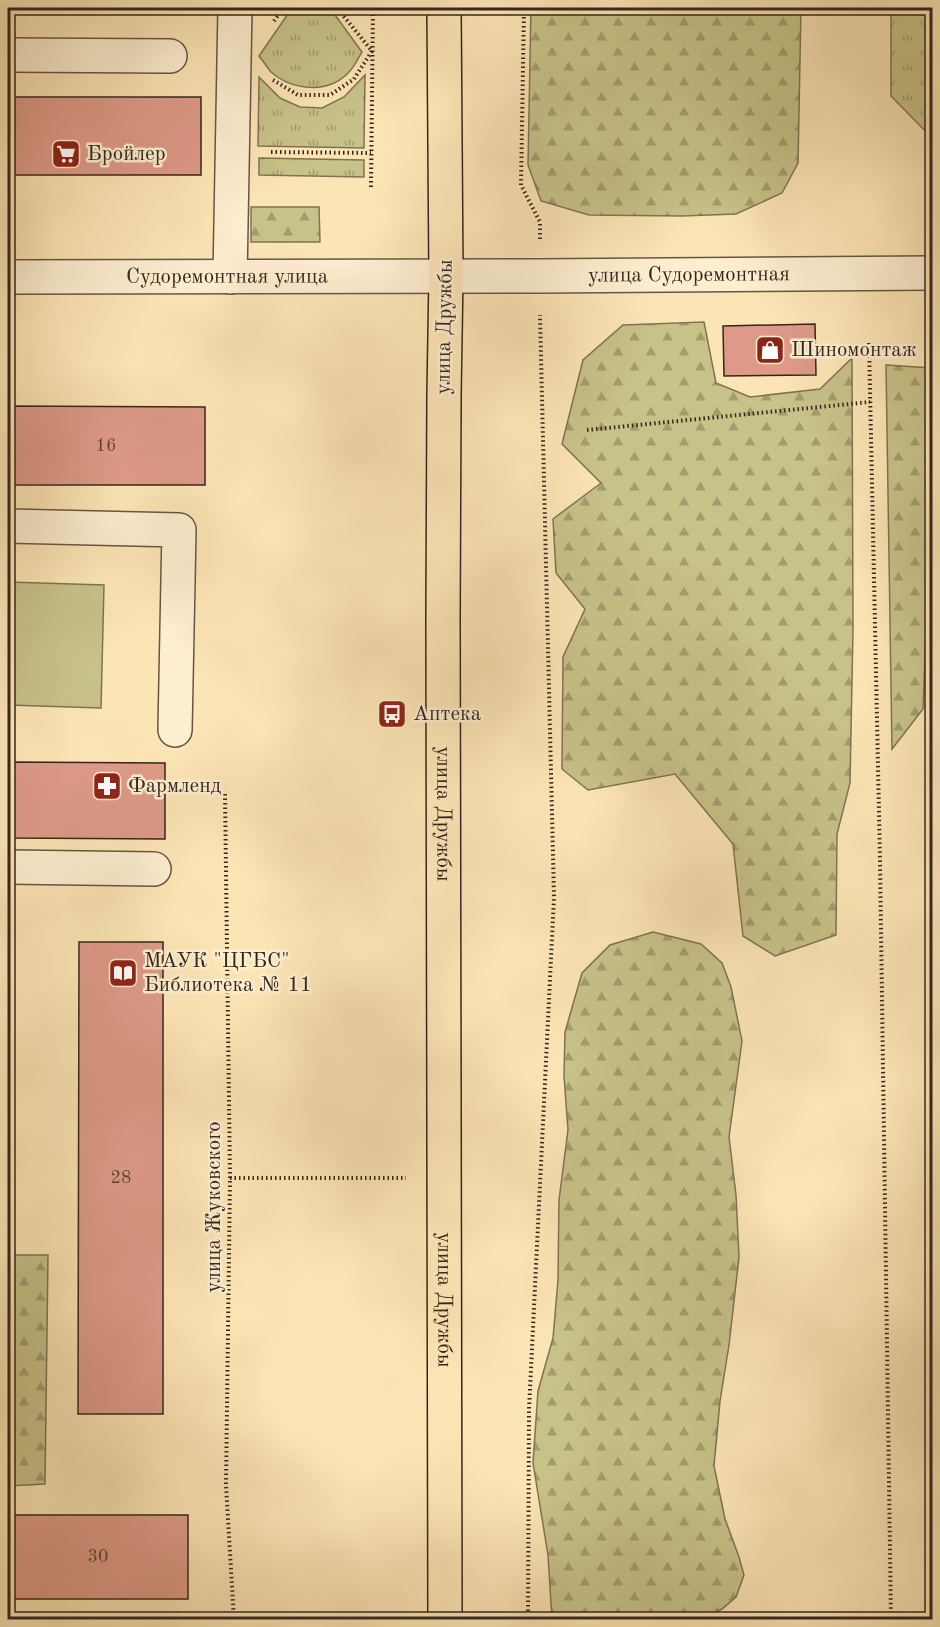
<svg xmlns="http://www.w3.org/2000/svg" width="940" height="1627" viewBox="0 0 940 1627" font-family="'Old Standard TT',serif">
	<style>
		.grass { fill: url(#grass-tufts); stroke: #7e7453; stroke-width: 1.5 }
		.forest { fill: url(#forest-firs); stroke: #7e7453; stroke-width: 1.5 }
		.pitch { fill: #c7c288; stroke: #7e7453; stroke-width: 1.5 }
		.building { fill: #dd9a88; stroke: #34261e; stroke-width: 1.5 }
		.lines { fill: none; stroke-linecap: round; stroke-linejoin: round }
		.minor-casing { stroke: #665644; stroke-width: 36 }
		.major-casing { stroke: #34261e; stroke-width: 36 }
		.path { stroke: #34261e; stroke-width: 4; stroke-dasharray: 1.5 3; stroke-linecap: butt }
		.minor { stroke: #fdeecf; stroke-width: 33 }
		.major { stroke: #fce5b5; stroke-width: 33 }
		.labels { text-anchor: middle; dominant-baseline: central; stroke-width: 5; stroke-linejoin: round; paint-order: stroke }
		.number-label { font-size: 18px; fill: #5e4338 }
		.poi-label { font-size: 21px; fill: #34261e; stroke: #fdeecf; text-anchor: start }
		.street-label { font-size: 21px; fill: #34261e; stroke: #fdeecf }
	</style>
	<defs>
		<pattern id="grass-tufts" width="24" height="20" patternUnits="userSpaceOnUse" patternTransform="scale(1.5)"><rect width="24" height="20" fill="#c7c288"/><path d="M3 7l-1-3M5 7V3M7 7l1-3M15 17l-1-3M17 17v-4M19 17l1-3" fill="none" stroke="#a29d6f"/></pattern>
		<pattern id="forest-firs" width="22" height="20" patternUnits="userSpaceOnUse" patternTransform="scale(1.5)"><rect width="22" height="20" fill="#c7c288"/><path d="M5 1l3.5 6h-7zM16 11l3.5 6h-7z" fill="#a29d6f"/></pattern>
	</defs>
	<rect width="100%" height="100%" fill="#fce5b5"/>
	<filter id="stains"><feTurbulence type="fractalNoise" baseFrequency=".00333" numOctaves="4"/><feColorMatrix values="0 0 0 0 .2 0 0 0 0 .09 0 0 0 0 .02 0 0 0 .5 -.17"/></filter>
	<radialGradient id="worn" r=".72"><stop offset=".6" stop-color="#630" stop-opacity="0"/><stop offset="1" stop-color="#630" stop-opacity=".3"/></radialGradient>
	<!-- grass -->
	<g class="grass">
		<path d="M292,8H330L362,52C358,58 355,66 349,72C329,94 293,91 271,72C267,67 263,61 259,56Z"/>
		<polygon points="891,8 932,8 932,138 891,96"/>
		<polygon points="365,75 364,148 258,146 259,77 280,98 300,107 322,108 344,97"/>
		<polygon points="259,158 364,160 364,177 259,175"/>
	</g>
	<!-- forest -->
	<g class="forest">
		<polygon points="531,8 801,8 798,163 782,193 736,214 681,216 589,215 541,201 528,165"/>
		<polygon points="251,207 319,207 320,242 251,242"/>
		<polygon points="704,322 716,383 750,397 820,389 852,358 853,630 850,783 837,834 836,935 775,956 743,936 733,844 675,774 588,790 562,769 563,657 585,609 556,573 553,519 601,483 562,444 583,360 623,325"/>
		<polygon points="886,365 932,368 932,498 931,499 923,709 892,749"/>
		<polygon points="653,932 701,944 722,963 731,987 742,1041 729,1137 736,1195 739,1257 729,1345 720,1401 714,1466 725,1519 739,1557 744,1575 736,1597 722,1609 702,1619 552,1619 548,1555 533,1463 538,1391 553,1338 558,1280 559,1200 568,1130 564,1076 565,1032 582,973 610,945"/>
		<polygon points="8,1255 48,1255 45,1484 8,1486"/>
	</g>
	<!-- pitch -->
	<polygon class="pitch" points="8,582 104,585 101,708 8,705"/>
	<!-- building -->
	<g class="building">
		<rect x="8" y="97" width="193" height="78"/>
		<polygon points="815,324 816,375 724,376 723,326"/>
		<polygon points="8,406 205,407 205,485 8,485"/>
		<polygon points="8,762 165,763 165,839 8,838"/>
		<polygon points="79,942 163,942 163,1414 78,1414"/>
		<rect x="8" y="1515" width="180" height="84"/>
	</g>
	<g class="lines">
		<!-- minor casing -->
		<g class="minor-casing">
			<g id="minor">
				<polyline points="8,55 170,56"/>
				<path id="s1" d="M8,277L539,276L932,273"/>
				<polyline points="230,277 235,8"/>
				<polyline points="8,526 179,530 175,730"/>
				<polyline points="8,867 154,869"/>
			</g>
		</g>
		<!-- major casing -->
		<g class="major-casing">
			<g id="major">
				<path id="s2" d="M444,8L446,276L444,395L443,618L445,1620"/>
			</g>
		</g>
		<!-- path -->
		<g class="path">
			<polyline points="524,8 521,185 540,222 540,239"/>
			<polyline points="274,21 283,8"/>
			<polyline points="273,80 298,95 330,95 354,79 372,51 337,8"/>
			<polyline points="271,152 371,153"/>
			<polyline points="371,187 373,8"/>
			<polyline points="869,343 880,860 891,1620"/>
			<polyline points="587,430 870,402"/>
			<polyline points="225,794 230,1178 226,1485 234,1620"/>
			<polyline points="230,1178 406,1178"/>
			<polyline points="528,1620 529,1410 554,897 540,315"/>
		</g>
		<!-- minor -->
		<use href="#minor" class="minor"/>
		<!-- major -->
		<use href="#major" class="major"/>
	</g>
	<!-- icons -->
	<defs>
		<g id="supermarket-square" transform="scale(1.5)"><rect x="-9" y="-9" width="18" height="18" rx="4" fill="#8f2418" stroke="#fdeecf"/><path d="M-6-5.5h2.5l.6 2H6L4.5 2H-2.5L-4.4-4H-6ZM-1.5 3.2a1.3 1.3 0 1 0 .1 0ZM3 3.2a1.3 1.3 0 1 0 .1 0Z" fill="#fff"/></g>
		<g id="shop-square" transform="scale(1.5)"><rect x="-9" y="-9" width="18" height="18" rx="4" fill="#8f2418" stroke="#fdeecf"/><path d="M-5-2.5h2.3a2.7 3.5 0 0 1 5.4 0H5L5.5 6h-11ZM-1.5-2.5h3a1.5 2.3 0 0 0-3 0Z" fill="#fff"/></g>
		<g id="bus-square" transform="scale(1.5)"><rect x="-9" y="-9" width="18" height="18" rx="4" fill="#8f2418" stroke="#fdeecf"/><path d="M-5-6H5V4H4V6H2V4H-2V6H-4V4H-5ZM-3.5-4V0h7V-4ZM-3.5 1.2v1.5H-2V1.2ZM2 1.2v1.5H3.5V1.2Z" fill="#fff"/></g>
		<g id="pharmacy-square" transform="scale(1.5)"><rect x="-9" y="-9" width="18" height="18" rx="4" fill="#8f2418" stroke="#fdeecf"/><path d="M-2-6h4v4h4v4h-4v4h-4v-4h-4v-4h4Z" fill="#fff"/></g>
		<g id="library-square" transform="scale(1.5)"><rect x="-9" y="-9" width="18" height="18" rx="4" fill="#8f2418" stroke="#fdeecf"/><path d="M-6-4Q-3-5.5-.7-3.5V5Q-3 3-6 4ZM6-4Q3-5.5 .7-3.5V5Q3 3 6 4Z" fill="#fff"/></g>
	</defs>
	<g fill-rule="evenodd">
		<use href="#supermarket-square" x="66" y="154"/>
		<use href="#shop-square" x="770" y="350"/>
		<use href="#bus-square" x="392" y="714"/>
		<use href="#pharmacy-square" x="107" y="786"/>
		<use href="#library-square" x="123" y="973"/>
	</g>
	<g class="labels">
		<!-- number labels -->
		<g class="number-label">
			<text x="106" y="446">16</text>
			<text x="121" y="1178">28</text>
			<text x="98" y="1557">30</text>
		</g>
		<!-- poi labels -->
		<g class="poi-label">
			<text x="87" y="154">Бройлер</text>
			<text x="791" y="350">Шиномонтаж</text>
			<text x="413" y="714">Аптека</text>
			<text x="128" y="786">Фармленд</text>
			<text x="144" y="961">МАУК "ЦГБС"<tspan x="144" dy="24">Библиотека № 11</tspan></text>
		</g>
		<!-- street labels -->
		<g class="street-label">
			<text stroke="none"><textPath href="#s1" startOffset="681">улица Судоремонтная</textPath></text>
			<text stroke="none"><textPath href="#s1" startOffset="219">Судоремонтная улица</textPath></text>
			<text transform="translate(445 327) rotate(-89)">улица Дружбы</text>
			<text stroke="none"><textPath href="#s2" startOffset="806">улица Дружбы</textPath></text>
			<text transform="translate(214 1207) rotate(-90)">улица Жуковского</text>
			<text stroke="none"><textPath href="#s2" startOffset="1292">улица Дружбы</textPath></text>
		</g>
	</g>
	<!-- margin -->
	<rect width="940" height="1627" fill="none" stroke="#fce5b5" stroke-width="30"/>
	<rect x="9" y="9" width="922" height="1609" fill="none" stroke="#34261e" stroke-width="3"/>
	<rect x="15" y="15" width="910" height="1597" fill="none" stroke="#34261e" stroke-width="1.5"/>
	<rect width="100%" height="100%" filter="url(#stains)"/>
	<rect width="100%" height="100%" fill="url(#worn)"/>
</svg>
